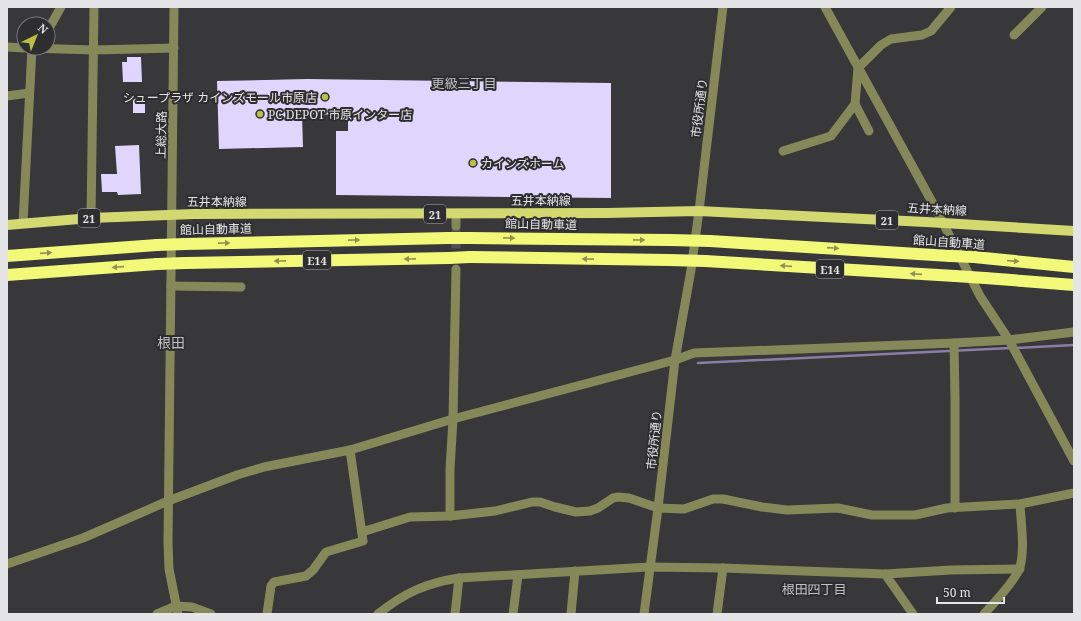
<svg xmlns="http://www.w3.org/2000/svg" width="1081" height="621" viewBox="0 0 1081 621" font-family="'Noto Serif','Noto Sans JP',serif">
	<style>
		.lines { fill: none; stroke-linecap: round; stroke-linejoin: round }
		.stream { stroke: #8a7ea7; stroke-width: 2.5 }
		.building { fill: #e0d6fd }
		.minor-tunnel { stroke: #525153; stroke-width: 9; stroke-dasharray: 9 4.5; stroke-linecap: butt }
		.minor { stroke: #858858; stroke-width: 9 }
		.major { stroke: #d3d870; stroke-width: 10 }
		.highway { stroke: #f2f878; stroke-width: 12 }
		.highway-bridge { stroke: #f2f878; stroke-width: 12 }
		.oneway { fill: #909254 }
		.poi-dot { fill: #bbc044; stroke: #2e2d2f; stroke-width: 1.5 }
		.labels { text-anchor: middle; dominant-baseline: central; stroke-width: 4; stroke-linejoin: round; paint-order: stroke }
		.shield { fill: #2e2d2f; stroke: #aeaeb0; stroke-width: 1 }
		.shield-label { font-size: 11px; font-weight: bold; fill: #e5e5e7 }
		.poi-label { font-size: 12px; fill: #e5e5e7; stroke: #2e2d2f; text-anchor: start }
		.street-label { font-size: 12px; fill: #e5e5e7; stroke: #2e2d2f }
		.neighbourhood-label { font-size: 13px; fill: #c0bfc2; stroke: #2e2d2f }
		.quarter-label { font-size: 14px; fill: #c0bfc2; stroke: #2e2d2f }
	</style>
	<rect width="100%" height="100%" fill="#383739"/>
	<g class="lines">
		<!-- stream -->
		<g class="stream">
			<polyline points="1016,348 1074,345"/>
			<polyline points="698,363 1011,348"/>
		</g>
	</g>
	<!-- building -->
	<g class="building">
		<polygon points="127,57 141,57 142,82 123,82 122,62 127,62"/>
		<polygon points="307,79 611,83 611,198 336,195 336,131 348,131 348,115 302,114 303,147 219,149 217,81"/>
		<polygon points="145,98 145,113 133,113 133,99"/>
		<polygon points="139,145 141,194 118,195 117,192 102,192 101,174 117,174 115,146"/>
	</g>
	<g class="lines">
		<!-- minor-tunnel -->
		<polyline class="minor-tunnel" points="456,226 456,264"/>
		<!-- minor -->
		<g class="minor">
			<polyline points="174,7 168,543 169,569 178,614"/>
			<polyline points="825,7 937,211 980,296 1009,340 1074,461"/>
			<polyline points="48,30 61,7"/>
			<polyline points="1014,35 1042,7"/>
			<polyline points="7,47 24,48"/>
			<polyline points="27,48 94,50 174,48"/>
			<polyline points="7,96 29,93"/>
			<polyline points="855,104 869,131"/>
			<polyline points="783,151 831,136 855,104 858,68 881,45 891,39 922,35 931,31 951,7"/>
			<polyline points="456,214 456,226"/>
			<polyline points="91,218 94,7"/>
			<polyline points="23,223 32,48"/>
			<polyline points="171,286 241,287"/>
			<polyline points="954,343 955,398 955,508"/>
			<polyline points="450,516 450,469 453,419 456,269"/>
			<polyline points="362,532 410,517 450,516 495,511 532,502 540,502 555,507 576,512 590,511 598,508 613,498 618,497 629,498 658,508 684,509 713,499 723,499 762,507 787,510 838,508 872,515 915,515 947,508 1020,504 1074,493"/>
			<polyline points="7,564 83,538 168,501 237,475 264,467 350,450 453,419 675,360 694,353 954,343 1009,340 1074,332"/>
			<polyline points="885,574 913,614"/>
			<polyline points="157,614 176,606 192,607 211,614"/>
			<polyline points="267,614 271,586 274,582 306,576 313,570 326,552 363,541 350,450"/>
			<path d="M378,614C404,593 426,583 459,578L649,567L723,568L885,574L951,570L1020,569"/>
			<polyline points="455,614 459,578"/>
			<polyline points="513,614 518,575"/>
			<polyline points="571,614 575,571"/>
			<polyline points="644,614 658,508 675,360 691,270 699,211 723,7"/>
			<polyline points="717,614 723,568"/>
			<path d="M984,614C994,603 1016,580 1020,567C1025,549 1021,523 1020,504"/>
		</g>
		<!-- major -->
		<polyline class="major" points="7,225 91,218 194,214 606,213 699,211 926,222 1074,231"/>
		<!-- highway -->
		<g class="highway">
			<polyline points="470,238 670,240"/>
			<polyline points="710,241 950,256"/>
			<polyline points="185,244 448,238"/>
			<polyline points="7,256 157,245"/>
			<polyline points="470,257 669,260"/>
			<polyline points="974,257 1074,267"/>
			<polyline points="705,261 955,276"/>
			<polyline points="185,263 449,258"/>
			<polyline points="7,275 157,264"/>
			<polyline points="985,278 1074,285"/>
		</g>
		<!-- highway-bridge -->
		<g class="highway-bridge">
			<polyline points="448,238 470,238"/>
			<polyline points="670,240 710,241"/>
			<polyline points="157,245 185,244"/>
			<polyline points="950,256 974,257"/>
			<polyline points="449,258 470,257"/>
			<polyline points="669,260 705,261"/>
			<polyline points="157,264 185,263"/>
			<polyline points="955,276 985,278"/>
		</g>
	</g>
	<!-- one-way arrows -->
	<defs><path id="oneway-solid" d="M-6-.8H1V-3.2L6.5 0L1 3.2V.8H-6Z"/></defs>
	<g class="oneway">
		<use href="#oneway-solid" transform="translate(509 238) rotate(1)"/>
		<use href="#oneway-solid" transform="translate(354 240) rotate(-1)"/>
		<use href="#oneway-solid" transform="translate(639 240) rotate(1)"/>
		<use href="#oneway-solid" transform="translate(224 243) rotate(-1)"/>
		<use href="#oneway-solid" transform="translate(833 248) rotate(4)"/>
		<use href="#oneway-solid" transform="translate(46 253) rotate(-4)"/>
		<use href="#oneway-solid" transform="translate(410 259) rotate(179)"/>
		<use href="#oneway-solid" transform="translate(588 259) rotate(-179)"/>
		<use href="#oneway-solid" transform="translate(280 261) rotate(179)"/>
		<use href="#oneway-solid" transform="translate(1013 261) rotate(5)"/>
		<use href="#oneway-solid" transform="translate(786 266) rotate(-176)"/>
		<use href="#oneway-solid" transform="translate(118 267) rotate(176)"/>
		<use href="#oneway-solid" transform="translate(916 274) rotate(-176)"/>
	</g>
	<!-- markers -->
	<g class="poi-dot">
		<circle cx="325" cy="97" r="4"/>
		<circle cx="260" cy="114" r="4"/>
		<circle cx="473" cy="163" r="4"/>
	</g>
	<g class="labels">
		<!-- shield labels -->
		<g class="shield">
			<rect x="424" y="205" width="22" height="18" rx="3"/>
			<rect x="78" y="209" width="22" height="18" rx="3"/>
			<rect x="876" y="211" width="22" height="18" rx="3"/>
			<rect x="303" y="251" width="28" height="18" rx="3"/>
			<rect x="816" y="260" width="28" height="18" rx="3"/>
		</g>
		<g class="shield-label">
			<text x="435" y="214">21</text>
			<text x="89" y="218">21</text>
			<text x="887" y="220">21</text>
			<text x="317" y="260">E14</text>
			<text x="830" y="269">E14</text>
		</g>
		<!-- poi labels -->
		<g class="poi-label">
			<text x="317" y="97" text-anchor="end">シュープラザ カインズモール市原店</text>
			<text x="268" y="114">PC DEPOT 市原インター店</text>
			<text x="481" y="163">カインズホーム</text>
		</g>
		<!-- street labels -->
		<g class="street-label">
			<text transform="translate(699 108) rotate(-83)">市役所通り</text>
			<text transform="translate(161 135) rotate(-89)">上総大路</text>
			<text x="541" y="200">五井本納線</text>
			<text x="217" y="201">五井本納線</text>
			<text transform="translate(937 209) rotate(3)">五井本納線</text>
			<text transform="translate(541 224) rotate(1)">館山自動車道</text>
			<text transform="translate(216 229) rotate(-1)">館山自動車道</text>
			<text transform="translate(949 242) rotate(4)">館山自動車道</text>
			<text transform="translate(654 440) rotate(-84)">市役所通り</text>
		</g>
		<!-- neighbourhood labels -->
		<g class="neighbourhood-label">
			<text x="464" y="83">更級三丁目</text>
			<text x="814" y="589">根田四丁目</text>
		</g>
		<!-- quarter labels -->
		<g class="quarter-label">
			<text x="171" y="342">根田</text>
		</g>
	</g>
	<!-- border -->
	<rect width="1081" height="621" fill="none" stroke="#e5e5e7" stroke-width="16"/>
	<!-- north arrow -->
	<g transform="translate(36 36) rotate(43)"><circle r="19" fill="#2e2d2f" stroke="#777779"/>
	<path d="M0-3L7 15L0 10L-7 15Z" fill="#bbc044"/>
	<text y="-6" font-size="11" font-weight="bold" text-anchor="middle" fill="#e5e5e7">N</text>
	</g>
	<!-- scale -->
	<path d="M937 597v6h67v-6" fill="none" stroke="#e5e5e7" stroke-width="2"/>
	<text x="943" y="597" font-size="12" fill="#e5e5e7" stroke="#2e2d2f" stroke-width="3" paint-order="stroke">50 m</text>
</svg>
